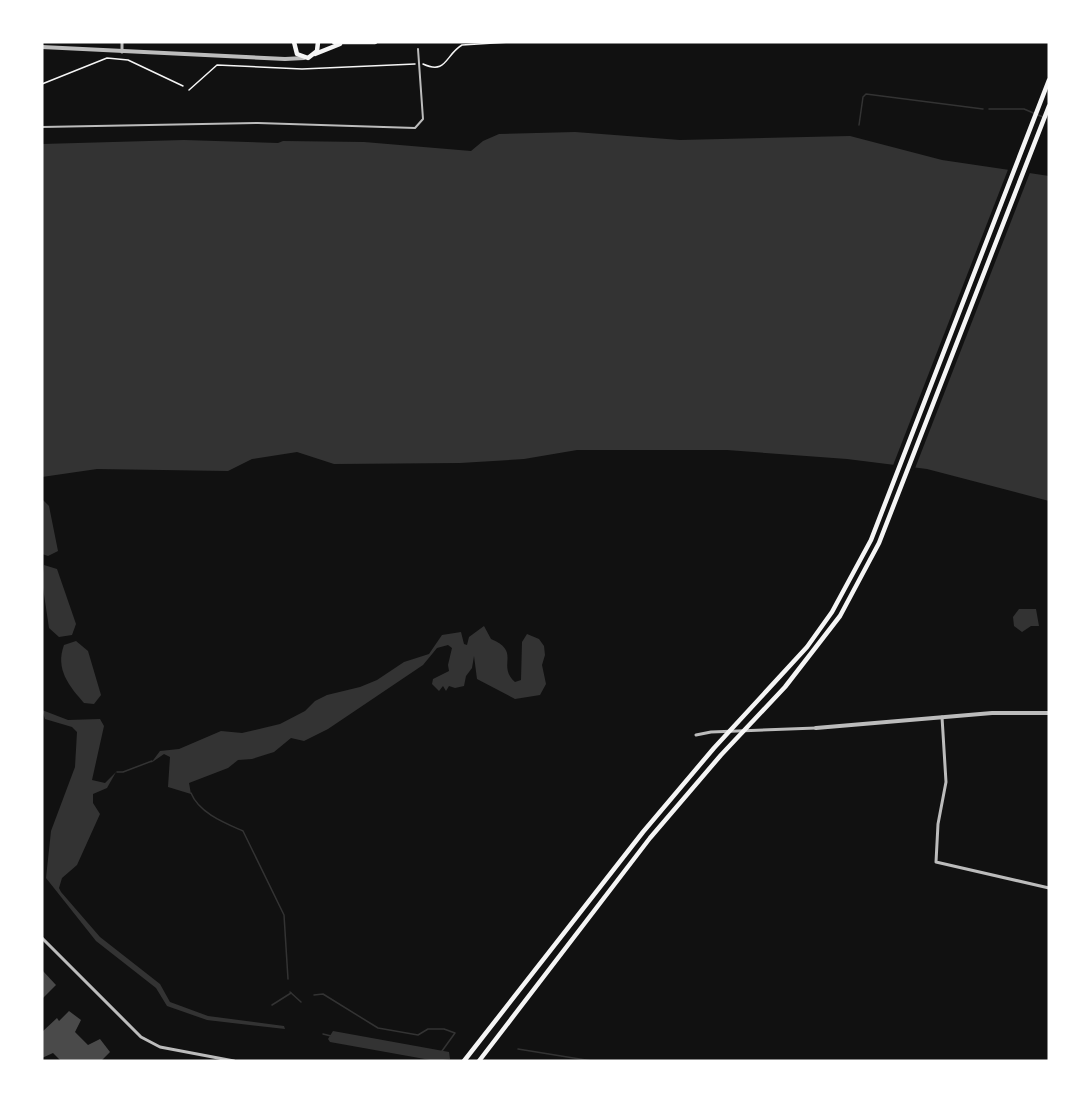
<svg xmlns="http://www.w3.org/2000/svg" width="1091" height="1103" viewBox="0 0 1091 1103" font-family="Inter,sans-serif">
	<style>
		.water { fill: #333 }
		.pier { fill: #111 }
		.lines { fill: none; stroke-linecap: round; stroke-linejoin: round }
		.stream { stroke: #333; stroke-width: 1.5 }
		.building { fill: #4a4a4a }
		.path { stroke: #f5f5f5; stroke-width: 1.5 }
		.pedestrian { stroke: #bcbcbc; stroke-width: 2 }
		.minor { stroke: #bcbcbc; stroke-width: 3 }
		.tertiary { stroke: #bcbcbc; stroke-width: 4 }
		.secondary { stroke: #f5f5f5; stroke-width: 4.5 }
		.primary { stroke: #f5f5f5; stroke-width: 4.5 }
	</style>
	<rect width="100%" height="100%" fill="#111"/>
	<!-- water -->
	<g class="water">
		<polygon points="575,132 680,140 850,136 942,160 1049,176 1049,501 927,469 847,459 727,450 577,450 524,459 460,463 334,464 297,452 252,459 228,471 97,469 42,477 42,144 184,140 278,143 283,141 364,142 471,151 483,141 499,134"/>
		<polygon points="42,499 49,506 58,551 48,556 42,554"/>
		<polygon points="44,565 57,569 76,624 72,635 59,637 49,628 42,581"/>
		<polygon points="1019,609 1036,609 1039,626 1031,626 1022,632 1014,626 1013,617"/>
		<path d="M484,626L491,639C522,652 496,665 515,682L521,680L522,642L527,634L539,639L544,646L545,655L542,665L546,684L540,695L515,699L477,679L474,656L472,668L466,676L464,686L455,688L449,686L446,691L443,686L439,691L432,684L433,679L449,671L448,665L452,648L448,645L437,648L423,665L328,729L304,741L291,738L274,752L252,759L238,760L228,768L189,783L191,794L168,787L170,757L164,754L151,763L160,751L179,749L221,731L242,733L280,724L305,711L315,701L327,695L360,687L377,680L404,662L429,654L442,635L461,632L464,644L467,645L469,637Z"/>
		<path d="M76,641L88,651L101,695L94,704L84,703C69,686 55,669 64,645Z"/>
		<polygon points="42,710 68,720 100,719 104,726 92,780 105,783 116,772 107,788 93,794 93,803 100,814 77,865 62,878 59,888 61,892 100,937 160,984 170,1002 208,1016 284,1026 285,1029 207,1020 167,1006 156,988 96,941 46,878 51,831 75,767 77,732 72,727 45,719"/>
		<polygon points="333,1031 449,1052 450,1059 436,1061 330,1042 328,1039"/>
	</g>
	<!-- pier -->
	<polygon class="pier" points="1009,167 1031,170 914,471 892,468"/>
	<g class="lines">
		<!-- stream -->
		<g class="stream">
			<polyline points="989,109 1024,109 1043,117"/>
			<polyline points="859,125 863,97 866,94 983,109"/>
			<polyline points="117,772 123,772 152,761"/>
			<path d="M191,793C199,813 225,823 243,831L284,915L288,979"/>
			<polyline points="290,992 301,1002"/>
			<polyline points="314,995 323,994 378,1028 418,1035 428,1029 444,1029 455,1033 442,1051"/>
			<polyline points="272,1005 291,993"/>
			<polyline points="323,1034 331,1036"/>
			<polyline points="518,1049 592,1061"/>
			<polyline points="656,1061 665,1061"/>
		</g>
	</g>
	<!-- building -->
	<g class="building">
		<polygon points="42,970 56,985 42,999"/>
		<polygon points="69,1011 81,1020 75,1032 88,1045 100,1039 110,1052 101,1061 61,1061 53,1053 42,1058 42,1032 57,1018 59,1021"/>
	</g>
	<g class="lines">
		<!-- path -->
		<g class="path">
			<path d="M423,64C447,75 445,55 462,45L510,42"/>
			<polyline points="42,84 107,58 128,60 183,86"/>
			<polyline points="189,90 217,65 302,69 415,64"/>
		</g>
		<!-- pedestrian -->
		<polyline class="pedestrian" points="42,127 258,123 415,128 423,119 418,49"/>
		<!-- minor -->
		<g class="minor">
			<polyline points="122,52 122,42"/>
			<polyline points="942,717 946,782 938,824 936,862 1049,888"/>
			<polyline points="696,735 711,732 816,728"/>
			<polyline points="42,938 141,1037 160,1047 234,1061"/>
		</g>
		<!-- tertiary -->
		<g class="tertiary">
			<polyline points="42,47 285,59 304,58"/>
			<polyline points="816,728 992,713 1049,713"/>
		</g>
		<!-- secondary -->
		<g class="secondary">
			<polyline points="294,42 297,54 308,58 317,51 318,42"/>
			<polyline points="334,42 375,42"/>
			<polyline points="315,54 340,44"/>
		</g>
		<!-- primary -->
		<g class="primary">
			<polyline points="464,1061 643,832 714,748 807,647 832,612 871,540 1049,80"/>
			<polyline points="479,1061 650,838 721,755 785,687 840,616 879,543 1049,106"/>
		</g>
	</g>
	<!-- border -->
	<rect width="1091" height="1103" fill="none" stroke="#ffffff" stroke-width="87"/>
</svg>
